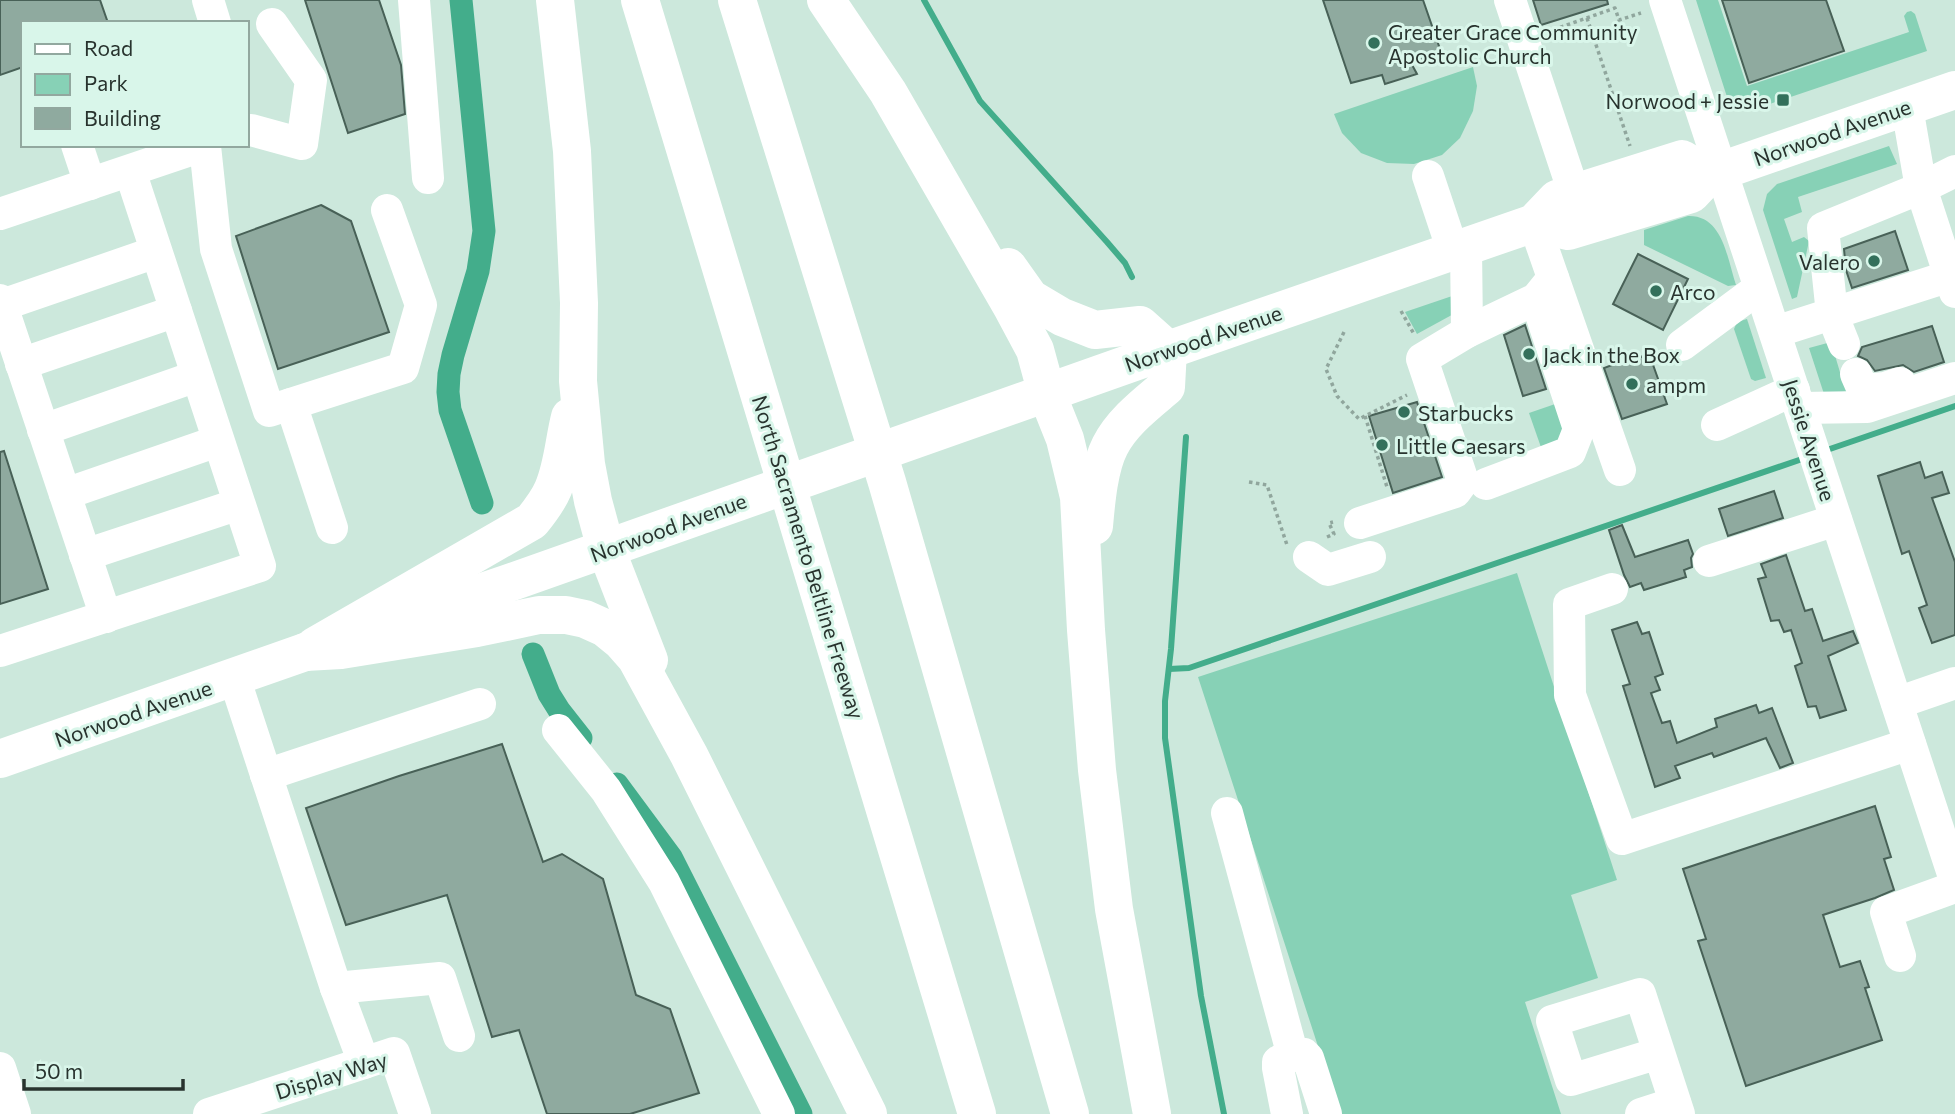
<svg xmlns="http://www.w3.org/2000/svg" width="1955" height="1114" viewBox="0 0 1955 1114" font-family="Commissioner,sans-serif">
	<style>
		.green { fill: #87d1b6 }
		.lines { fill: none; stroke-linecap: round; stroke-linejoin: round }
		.stream { stroke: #43ad8b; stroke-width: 6 }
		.canal { stroke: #43ad8b; stroke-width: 23 }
		.building { fill: #8faa9f; stroke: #486157; stroke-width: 2 }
		.path { stroke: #90a69d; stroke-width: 3.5; stroke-dasharray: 3.5 3.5; stroke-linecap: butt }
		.minor { stroke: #fff; stroke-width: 32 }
		.major { stroke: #fff; stroke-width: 38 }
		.highway { stroke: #fff; stroke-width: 38 }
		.poi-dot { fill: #33705b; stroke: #d9f6ea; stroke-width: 2.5 }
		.labels { text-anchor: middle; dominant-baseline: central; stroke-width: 6; stroke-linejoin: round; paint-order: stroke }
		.poi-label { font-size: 21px; fill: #28332e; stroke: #d9f6ea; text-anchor: start }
		.street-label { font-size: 21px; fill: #28332e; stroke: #d9f6ea }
	</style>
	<rect width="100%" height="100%" fill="#cce8dc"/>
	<!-- green -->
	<g class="green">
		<path d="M1696,0H1718L1747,86L1909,32L1904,16L1907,12L1911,11L1915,14L1927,51L1749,111C1739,110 1732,106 1727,97Z"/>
		<polygon points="1473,67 1477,86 1473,111 1460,138 1442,155 1414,164 1387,163 1361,153 1342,133 1334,114"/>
		<polygon points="1889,146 1897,164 1798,197 1802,212 1784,219 1792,242 1804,237 1809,241 1797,297 1792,299 1763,210 1767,194 1777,184"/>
		<path d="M1688,216C1723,215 1727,258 1736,285L1728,286L1644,245V230Z"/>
		<polygon points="1461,293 1459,311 1417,334 1405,312"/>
		<polygon points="1747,319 1766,378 1755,381 1751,379 1734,329 1737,322"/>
		<polygon points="1831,342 1842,379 1851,391 1824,394 1809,348"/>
		<polygon points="1561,402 1571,439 1543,453 1529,413"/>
		<polygon points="1517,573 1617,880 1571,895 1598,978 1525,1002 1561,1114 1340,1114 1198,677"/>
	</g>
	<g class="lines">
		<!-- stream -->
		<g class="stream">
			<polyline points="924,0 980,101 1107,242 1125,263 1132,277"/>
			<polyline points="1186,437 1171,649 1165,701 1165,738 1201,996 1224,1114"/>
			<polyline points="1824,451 1955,406"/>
			<polyline points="1169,669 1189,668 1808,457"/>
		</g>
		<!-- canal -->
		<g class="canal">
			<polyline points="461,0 484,231 478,271 453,355 449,374 448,392 450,410 482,503"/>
			<polyline points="533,654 549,694 559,710 581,738"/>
			<polyline points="617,784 671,857 801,1114"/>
		</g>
	</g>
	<!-- building -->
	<g class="building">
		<polygon points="0,0 100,0 108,23 23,23 23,67 0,75"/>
		<polygon points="305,0 379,0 401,65 405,114 348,133"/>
		<polygon points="1323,0 1423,0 1441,52 1411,63 1417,74 1385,84 1382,75 1351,83"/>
		<polygon points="1533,0 1607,0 1608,4 1541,25"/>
		<polygon points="1722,0 1826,0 1844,51 1749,83"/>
		<polygon points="321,205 351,221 389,332 278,369 236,236"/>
		<polygon points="1895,231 1908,270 1852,288 1846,270 1844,249"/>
		<polygon points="1638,254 1688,279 1663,330 1613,304"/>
		<polygon points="1525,325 1546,389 1523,396 1504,335"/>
		<polygon points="1932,326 1944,362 1914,372 1903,365 1875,371 1867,360 1858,356 1862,347"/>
		<polygon points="1638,355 1652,362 1667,404 1622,419 1604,368"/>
		<polygon points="1417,402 1442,477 1393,493 1369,416"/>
		<polygon points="4,451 48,589 0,604 0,452"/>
		<polygon points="1920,462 1925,478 1942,472 1949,493 1932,498 1955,562 1955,635 1932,643 1919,608 1927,605 1909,551 1902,554 1878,476"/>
		<polygon points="1774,491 1783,518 1728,536 1719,509"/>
		<polygon points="1622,525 1635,557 1688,540 1693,554 1691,558 1692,567 1684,570 1686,577 1644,590 1641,583 1630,587 1624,575 1609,530"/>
		<polygon points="1786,555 1805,611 1812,609 1823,641 1853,631 1858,643 1828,656 1846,710 1820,718 1816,706 1808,707 1795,666 1802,663 1791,630 1784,632 1779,620 1771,621 1758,579 1766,577 1761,564"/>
		<polygon points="1637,622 1642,634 1649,632 1663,674 1655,677 1660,690 1651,693 1662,723 1670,721 1677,743 1717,727 1715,719 1756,705 1759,713 1772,708 1793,763 1780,768 1766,738 1714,757 1712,753 1675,766 1680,778 1655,787 1623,686 1630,684 1612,630"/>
		<polygon points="502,744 543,862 562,854 603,879 636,995 670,1009 699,1093 630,1114 547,1114 519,1030 492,1037 447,895 346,925 306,808 399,776"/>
		<polygon points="1875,806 1891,857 1884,859 1894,890 1875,898 1823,915 1840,967 1860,961 1869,987 1865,988 1882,1040 1746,1086 1698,941 1706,939 1683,869"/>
	</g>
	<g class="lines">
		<!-- path -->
		<g class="path">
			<polyline points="1587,18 1630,146"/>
			<polyline points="1547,32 1615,8 1619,20 1641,13"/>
			<polyline points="1401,311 1414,334"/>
			<polyline points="1344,332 1326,369 1337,396 1359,419 1407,395"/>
			<polyline points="1365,416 1387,487"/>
			<polyline points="1249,482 1267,485 1287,545"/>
			<polyline points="1327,537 1334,534 1329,523 1333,522"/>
		</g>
		<!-- minor -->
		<g class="minor">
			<polyline points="208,0 215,23"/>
			<polyline points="414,0 428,178"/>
			<polyline points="1510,0 1574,193"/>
			<polyline points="1665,0 1955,880"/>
			<polyline points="1907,107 1921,188 1955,292"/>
			<polyline points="251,130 302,144 311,80 272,24"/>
			<polyline points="77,145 90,184"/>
			<polyline points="205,146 216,249 269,411 403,368 421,305 387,210"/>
			<polyline points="1428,176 1453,251"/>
			<polyline points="0,214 205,145"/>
			<polyline points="1534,223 1620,470"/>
			<polyline points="1466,247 1467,332"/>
			<polyline points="0,300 106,617"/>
			<polyline points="2,305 156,252"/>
			<polyline points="1775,332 1950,276"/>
			<polyline points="1844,344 1832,314 1823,228 1921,188 1955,171"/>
			<polyline points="1682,345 1759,288"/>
			<polyline points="21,364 176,311"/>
			<polyline points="1856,374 1863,390 1885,388 1900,383"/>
			<polyline points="291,404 332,528"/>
			<polyline points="1800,408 1867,407 1955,378"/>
			<polyline points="1717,425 1794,390"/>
			<polyline points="43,430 197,376"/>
			<polyline points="1486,484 1570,452 1579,429 1536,299"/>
			<polyline points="65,494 218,441"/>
			<polyline points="1360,523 1455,492 1463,481 1422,359 1467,332 1536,299 1553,278"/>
			<polyline points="85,555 239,504"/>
			<polyline points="1309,557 1328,570 1370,557"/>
			<polyline points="1709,561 1836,520"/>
			<polyline points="1612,589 1569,604 1570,695 1622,839 1910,744"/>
			<polyline points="0,651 260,566 130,171"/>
			<polyline points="234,677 336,988 440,978 459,1036"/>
			<polyline points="1897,703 1955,683"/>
			<polyline points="558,730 606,790 664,882 779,1114"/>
			<polyline points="266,775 480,704"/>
			<polyline points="1227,813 1293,1056"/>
			<polyline points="1900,956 1886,912 1955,887"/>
			<polyline points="336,988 364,1063"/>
			<polyline points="1659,1053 1571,1080 1552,1021 1640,994 1679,1114"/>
			<polyline points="0,1068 15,1114"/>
			<polyline points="209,1114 394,1053 415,1114"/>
			<path d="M1287,1114L1278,1068V1062C1285,1056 1296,1053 1304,1054L1308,1058L1326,1114"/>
			<polyline points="1641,1114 1675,1103"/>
		</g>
		<!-- major -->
		<g class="major">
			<polyline points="1534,223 1568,231 1691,194 1709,175 1955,90"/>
			<polyline points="0,759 305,652 506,584 1168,350 1534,223 1557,199 1574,193 1682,159 1709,175"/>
		</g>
		<!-- highway -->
		<g class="highway">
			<polyline points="555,0 572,151 579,303 578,381 586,464 593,501 606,549 649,660"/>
			<polyline points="640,0 977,1114"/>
			<polyline points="737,0 887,482 1070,1114"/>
			<polyline points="826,0 888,92 1012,307 1035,350 1047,394 1065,439 1079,497 1086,630 1097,770 1114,909 1152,1114"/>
			<path d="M1008,267L1030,298L1062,317L1095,330L1140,325L1168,350L1166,387C1146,404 1122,422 1110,446C1099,467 1096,503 1094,526"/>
			<path d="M315,646L532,521C540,511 548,501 553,489C563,466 564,440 570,417"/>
			<polyline points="305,652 341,650 477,628 539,615 566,615 585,619 605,628 621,641 636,658 689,755 868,1114"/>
		</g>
	</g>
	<!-- markers -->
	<g class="poi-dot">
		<circle cx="1374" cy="43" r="7"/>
		<rect x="1776" y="93" width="14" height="14" rx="3.5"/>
		<circle cx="1874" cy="261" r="7"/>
		<circle cx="1656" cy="291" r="7"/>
		<circle cx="1529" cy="354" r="7"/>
		<circle cx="1632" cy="384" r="7"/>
		<circle cx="1404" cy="412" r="7"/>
		<circle cx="1382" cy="445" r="7"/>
	</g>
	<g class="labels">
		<!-- poi labels -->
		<g class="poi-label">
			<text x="1388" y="31">Greater Grace Community<tspan x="1388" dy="24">Apostolic Church</tspan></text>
			<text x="1769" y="100" text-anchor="end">Norwood + Jessie</text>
			<text x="1860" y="261" text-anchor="end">Valero</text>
			<text x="1670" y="291">Arco</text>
			<text x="1543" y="354">Jack in the Box</text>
			<text x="1646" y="384">ampm</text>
			<text x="1418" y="412">Starbucks</text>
			<text x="1396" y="445">Little Caesars</text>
		</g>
		<!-- street labels -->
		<g class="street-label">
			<text transform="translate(1832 132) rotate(-19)">Norwood Avenue</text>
			<text transform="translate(1203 338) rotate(-19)">Norwood Avenue</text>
			<text transform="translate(1810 440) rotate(72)">Jessie Avenue</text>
			<text transform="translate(668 527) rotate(-20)">Norwood Avenue</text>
			<text transform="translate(809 557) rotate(73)">North Sacramento Beltline Freeway</text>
			<text transform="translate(133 713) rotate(-19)">Norwood Avenue</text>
			<text transform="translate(331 1075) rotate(-17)">Display Way</text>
		</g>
	</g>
	<!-- legend -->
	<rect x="21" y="21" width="228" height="126" fill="#d9f6ea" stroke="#92a89f" stroke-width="2"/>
	<rect x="35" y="44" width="35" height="10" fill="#ffffff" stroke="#92a89f" stroke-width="2"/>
	<text x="84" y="56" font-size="21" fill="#28332e">Road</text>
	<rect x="35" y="74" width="35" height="21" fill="#87d1b6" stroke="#92a89f" stroke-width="2"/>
	<text x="84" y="91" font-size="21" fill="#28332e">Park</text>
	<rect x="35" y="108" width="35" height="21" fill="#8faa9f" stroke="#92a89f" stroke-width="2"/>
	<text x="84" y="126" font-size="21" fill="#28332e">Building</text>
	<!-- scale -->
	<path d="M24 1079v10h159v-10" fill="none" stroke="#28332e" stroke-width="3.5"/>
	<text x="35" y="1079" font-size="21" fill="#28332e" stroke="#d9f6ea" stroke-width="5" paint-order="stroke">50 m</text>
</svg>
